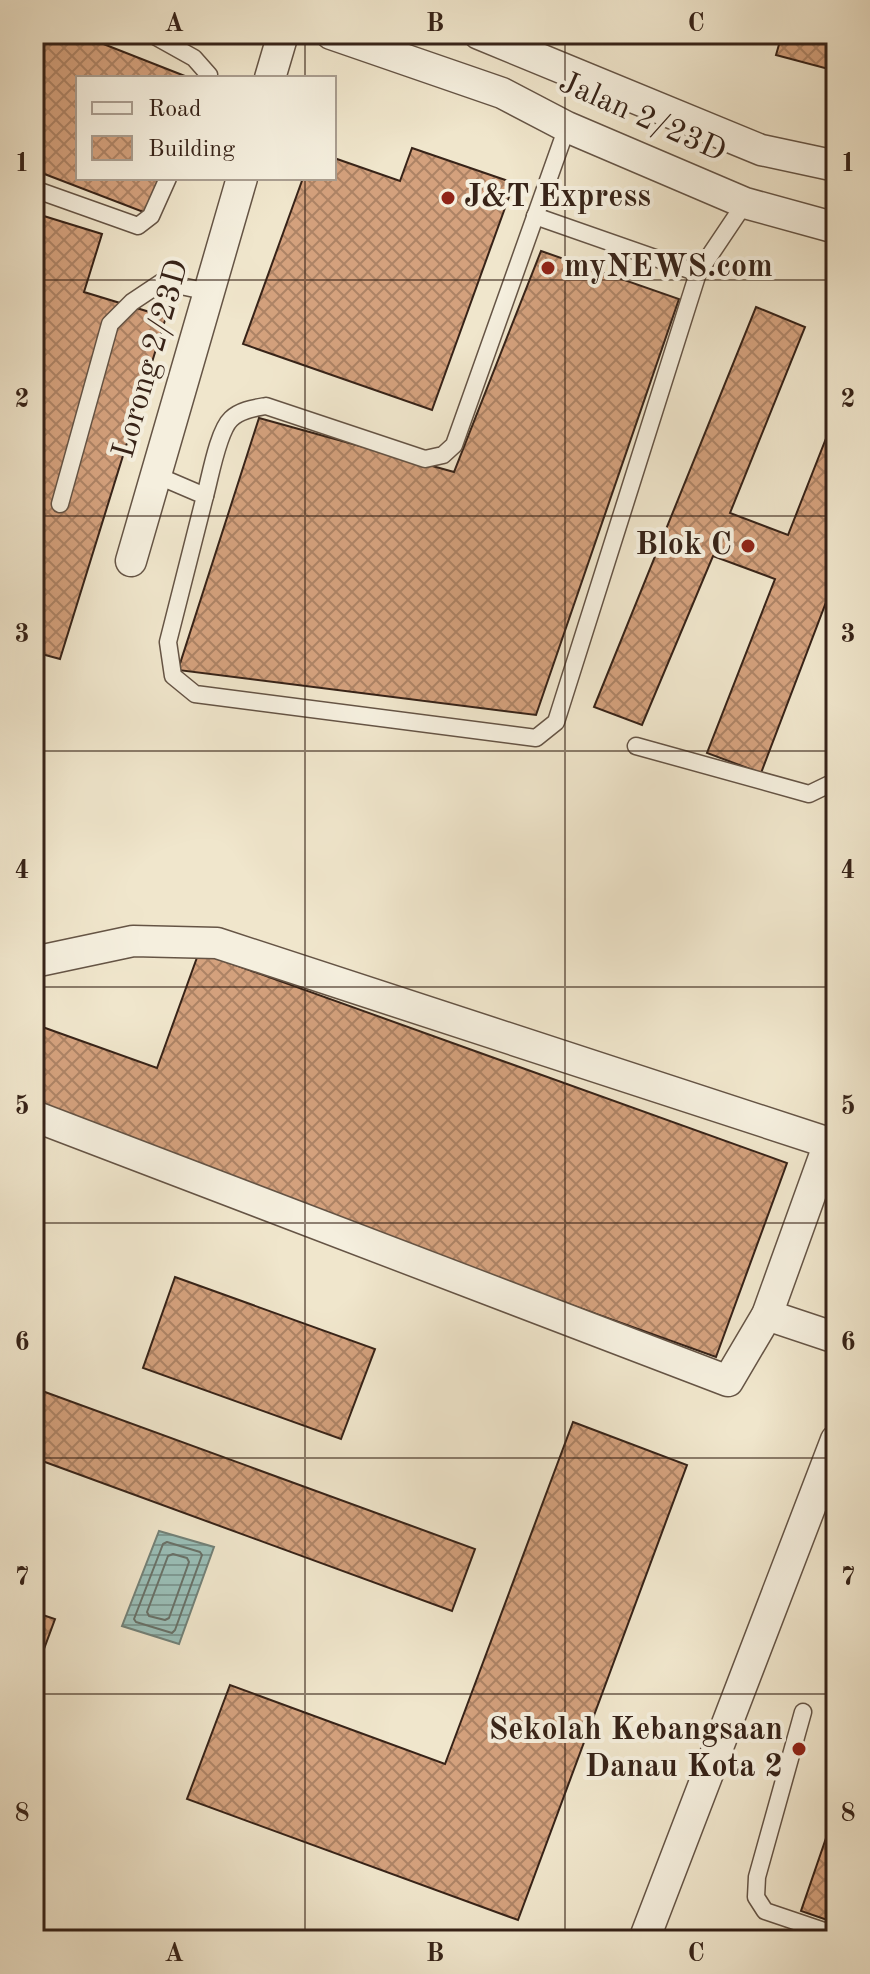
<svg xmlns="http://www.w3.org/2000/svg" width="870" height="1974" viewBox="0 0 870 1974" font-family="'Old Standard TT',serif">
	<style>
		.water { fill: url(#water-rules); stroke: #728178; stroke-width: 2 }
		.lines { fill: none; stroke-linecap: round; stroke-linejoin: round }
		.shore { stroke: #687168; stroke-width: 2 }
		.building { fill: url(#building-cross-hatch); stroke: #372318; stroke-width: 2 }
		.lane-casing { stroke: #655445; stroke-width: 19 }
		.street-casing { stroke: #655445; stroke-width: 33 }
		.lane { stroke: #f5efde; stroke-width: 16 }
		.street { stroke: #f5efde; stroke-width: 30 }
		.grid { fill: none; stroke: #372318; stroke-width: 2; stroke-opacity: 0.55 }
		.poi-dot { fill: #8f2418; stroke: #f5efde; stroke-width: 3 }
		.labels { text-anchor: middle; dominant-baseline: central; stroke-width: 8; stroke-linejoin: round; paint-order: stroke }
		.street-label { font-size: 32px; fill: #372318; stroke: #f5efde }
		.poi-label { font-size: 32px; font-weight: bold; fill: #372318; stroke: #f5efde; text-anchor: start }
		.neatline { fill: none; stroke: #372318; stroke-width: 3 }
		.grid-label { font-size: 26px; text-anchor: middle; font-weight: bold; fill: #372318 }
	</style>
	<defs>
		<pattern id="water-rules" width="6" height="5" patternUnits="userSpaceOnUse" patternTransform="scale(2)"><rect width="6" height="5" fill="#9abfb8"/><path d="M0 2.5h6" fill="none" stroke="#7e9b95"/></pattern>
		<pattern id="building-cross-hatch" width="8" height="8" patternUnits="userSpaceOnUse" patternTransform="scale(2)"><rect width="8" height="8" fill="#d4a17d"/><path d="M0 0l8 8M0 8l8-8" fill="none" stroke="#ad8365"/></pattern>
	</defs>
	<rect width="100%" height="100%" fill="#f0e6cc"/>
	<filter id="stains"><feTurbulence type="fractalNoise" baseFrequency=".0025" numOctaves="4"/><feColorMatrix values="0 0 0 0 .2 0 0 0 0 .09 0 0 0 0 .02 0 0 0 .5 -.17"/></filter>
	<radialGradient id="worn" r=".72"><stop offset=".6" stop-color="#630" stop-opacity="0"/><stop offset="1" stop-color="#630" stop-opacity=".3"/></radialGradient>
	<!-- water -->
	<polygon class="water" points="159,1531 214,1547 179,1644 122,1626"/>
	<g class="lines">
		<!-- shore -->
		<g class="shore">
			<polygon points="167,1542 200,1552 202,1555 175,1630 172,1633 136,1622 134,1619 163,1544"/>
			<polygon points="173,1554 187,1558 189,1562 169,1618 165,1620 149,1616 147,1612 168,1556"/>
		</g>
	</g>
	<!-- building -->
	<g class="building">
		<polygon points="34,34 78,34 190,78 78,78 78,178 160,178 146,213 34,170"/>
		<polygon points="782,34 836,34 836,71 776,55"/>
		<polygon points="412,148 514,183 432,410 243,344 303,178 334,178 334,158 400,181"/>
		<polygon points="34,213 102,234 84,292 166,317 60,659 34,652"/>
		<polygon points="541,251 679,299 536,715 178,670 259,418 454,472"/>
		<polygon points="756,307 805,327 730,513 788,535 836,413 836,576 761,773 707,753 775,579 713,556 642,725 594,707"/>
		<polygon points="199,952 787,1163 716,1357 34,1112 34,1024 157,1068"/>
		<polygon points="175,1277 375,1349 341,1439 143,1368"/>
		<polygon points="34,1388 475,1549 452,1611 34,1458"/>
		<polygon points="573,1422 687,1465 518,1920 187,1799 230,1685 445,1764"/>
		<polygon points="34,1612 55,1619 34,1676"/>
		<polygon points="836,1809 836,1923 801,1911"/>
	</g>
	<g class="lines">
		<!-- lane casing -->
		<g class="lane-casing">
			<g id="lane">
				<polyline points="151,34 194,58 209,75 208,78"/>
				<polyline points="34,189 138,226 151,216 168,178"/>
				<polyline points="535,216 698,273"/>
				<polyline points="156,475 205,496 168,642 173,676 195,694 536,738 556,722 698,273 745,203"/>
				<path d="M205,496C210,478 218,431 231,419C240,410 255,408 266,406L425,459L443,455L454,445L567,127"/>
				<polyline points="60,504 110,324 132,302 162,282 209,292"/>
				<polyline points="636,746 809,794 836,781"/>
				<polyline points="803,1712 757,1877 756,1897 765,1911 836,1935"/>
			</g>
		</g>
		<!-- street casing -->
		<g class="street-casing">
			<g id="street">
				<polyline points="331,34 502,93 567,127 745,203 836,228"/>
				<polyline points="479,34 761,150 836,166"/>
				<polyline points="270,78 283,34"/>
				<polyline points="131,561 242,178"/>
				<polyline points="34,962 133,941 217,943 829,1143 767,1315 728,1381 34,1116"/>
				<polyline points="767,1315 836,1338"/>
				<polyline points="644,1940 836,1440"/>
			</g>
		</g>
		<!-- lane -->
		<use href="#lane" class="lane"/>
		<!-- street -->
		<use href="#street" class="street"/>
	</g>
	<!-- grid -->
	<path class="grid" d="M305,34V78M565,34V1940M305,178V1940M34,280H836M34,516H836M34,751H836M34,987H836M34,1223H836M34,1458H836M34,1694H836"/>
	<!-- markers -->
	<g class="poi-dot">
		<circle cx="448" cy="198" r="8"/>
		<circle cx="548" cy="268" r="8"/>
		<circle cx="748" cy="546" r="8"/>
		<circle cx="799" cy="1749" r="8"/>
	</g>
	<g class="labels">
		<!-- street labels -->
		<g class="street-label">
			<text transform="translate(642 118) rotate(24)">Jalan 2/23D</text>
			<text transform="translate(152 359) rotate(-74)">Lorong 2/23D</text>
		</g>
		<!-- poi labels -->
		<g class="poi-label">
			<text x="464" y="198">J&amp;T Express</text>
			<text x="564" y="268">myNEWS.com</text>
			<text x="732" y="546" text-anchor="end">Blok C</text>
			<text x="783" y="1731" text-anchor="end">Sekolah Kebangsaan<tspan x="783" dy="37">Danau Kota 2</tspan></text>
		</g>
	</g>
	<!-- margin -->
	<rect width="870" height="1974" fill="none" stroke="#f0e6cc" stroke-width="88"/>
	<!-- legend -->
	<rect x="76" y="76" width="260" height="104" fill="#f5efde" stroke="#a99d8f" stroke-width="2"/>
	<rect x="92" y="102" width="40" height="12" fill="#f5efde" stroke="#a99d8f" stroke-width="2"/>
	<text x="148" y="116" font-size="24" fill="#372318">Road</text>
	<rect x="92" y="136" width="40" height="24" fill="url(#building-cross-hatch)" stroke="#a99d8f" stroke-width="2"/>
	<text x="148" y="156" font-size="24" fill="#372318">Building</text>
	<rect x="44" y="44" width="782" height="1886" class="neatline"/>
	<g class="grid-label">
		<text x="174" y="31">A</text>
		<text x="435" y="31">B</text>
		<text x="696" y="31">C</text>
		<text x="22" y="171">1</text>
		<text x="848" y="171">1</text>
		<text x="22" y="407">2</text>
		<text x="848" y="407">2</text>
		<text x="22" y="642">3</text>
		<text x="848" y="642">3</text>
		<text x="22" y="878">4</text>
		<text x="848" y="878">4</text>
		<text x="22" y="1114">5</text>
		<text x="848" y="1114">5</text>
		<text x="22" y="1350">6</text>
		<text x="848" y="1350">6</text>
		<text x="22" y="1585">7</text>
		<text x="848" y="1585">7</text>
		<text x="22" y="1821">8</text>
		<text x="848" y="1821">8</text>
		<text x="174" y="1961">A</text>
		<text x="435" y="1961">B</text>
		<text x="696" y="1961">C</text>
	</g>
	<rect width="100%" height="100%" filter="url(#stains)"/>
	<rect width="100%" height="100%" fill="url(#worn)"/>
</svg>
